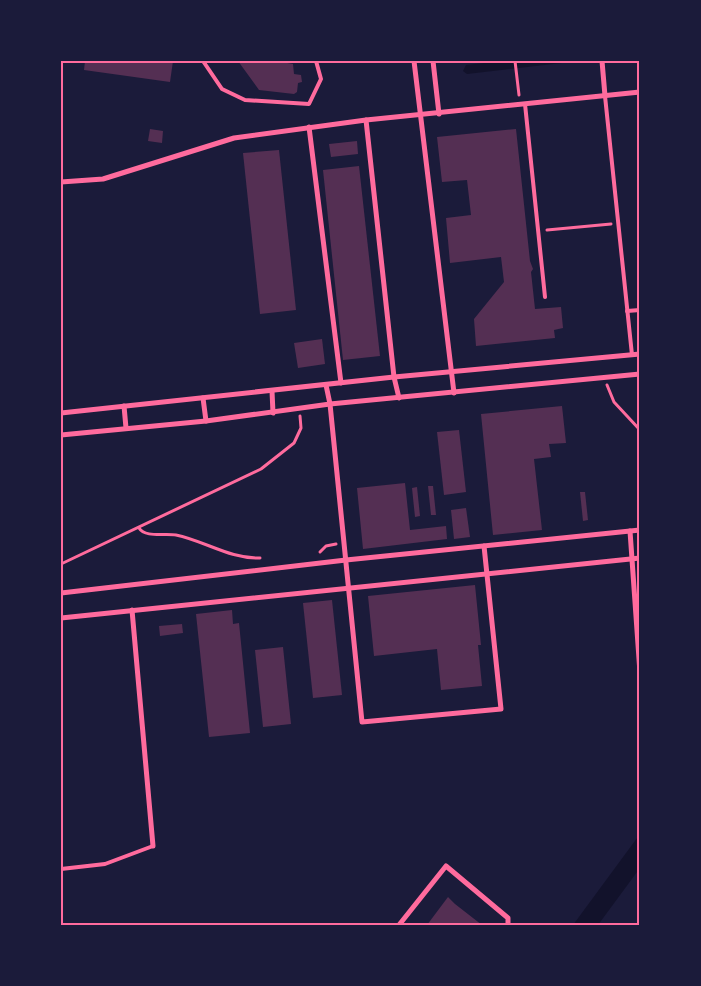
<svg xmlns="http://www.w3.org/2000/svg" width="701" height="986" viewBox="0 0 701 986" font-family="'Fira Sans Condensed',sans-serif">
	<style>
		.water { fill: #12122b }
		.building { fill: #542f53 }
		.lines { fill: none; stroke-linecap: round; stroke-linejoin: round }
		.path { stroke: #ff6b9d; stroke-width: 3 }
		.service { stroke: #ff6b9d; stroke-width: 4 }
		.minor { stroke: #ff6b9d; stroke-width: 5 }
		.neatline { fill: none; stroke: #ff6b9d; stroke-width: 2 }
	</style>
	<rect width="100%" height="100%" fill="#1b1b3a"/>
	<!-- water -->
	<g class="water">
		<polygon points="502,61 579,61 467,74 463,71 466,65"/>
		<polygon points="640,834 640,868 598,925 573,925"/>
	</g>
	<!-- building -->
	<g class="building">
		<polygon points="85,61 173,61 170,82 84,70"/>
		<polygon points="238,61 276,61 293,64 294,74 301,75 302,82 298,83 297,92 294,94 259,90"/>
		<polygon points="150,129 163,131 162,143 148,141"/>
		<polygon points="516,129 530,261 533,269 531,272 535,309 561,307 563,328 554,330 555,338 476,346 474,319 504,282 501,257 450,263 446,218 471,215 467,180 442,182 437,137"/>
		<polygon points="357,141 358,154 331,157 329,144"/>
		<polygon points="279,150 296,310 260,314 243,153"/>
		<polygon points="359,166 380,356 343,360 323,170"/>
		<polygon points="322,339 325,364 298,368 294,343"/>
		<polygon points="562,406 566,443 549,444 551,457 534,459 542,530 493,535 481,414"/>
		<polygon points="459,430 466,492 444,495 437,432"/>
		<polygon points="405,483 410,530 446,526 447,539 363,549 357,488"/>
		<polygon points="428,486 433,486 436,515 431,515"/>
		<polygon points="417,487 420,516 415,517 412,488"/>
		<polygon points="580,492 585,492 588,520 583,521"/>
		<polygon points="466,508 470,537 454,539 451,510"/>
		<polygon points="475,585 481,645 478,645 482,686 441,690 437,649 374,656 368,596"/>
		<polygon points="332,600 342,695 313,698 303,603"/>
		<polygon points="232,610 233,624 239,623 250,733 209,737 196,614"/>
		<polygon points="182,624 183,633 160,636 159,626"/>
		<polygon points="283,647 291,724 263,727 255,650"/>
		<polygon points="448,897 455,904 482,925 427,925"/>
	</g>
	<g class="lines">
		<!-- path -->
		<g class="path">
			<polyline points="515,61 519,95"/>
			<polyline points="547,230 611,224"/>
			<polyline points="607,385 614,402 640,430"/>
			<path d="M139,528C145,538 165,533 176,535C205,541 230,559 260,558"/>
			<polyline points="320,552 326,546 336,544"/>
			<polyline points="61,564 261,469 294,443 301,428 300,416"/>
		</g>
		<!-- service -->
		<g class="service">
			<polyline points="203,61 222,89 245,100 309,104 321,79 316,61"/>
			<polyline points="605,96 632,355"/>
			<polyline points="525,104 545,297"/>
			<polyline points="627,311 640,310"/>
			<polyline points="61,869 105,864 153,846"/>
		</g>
		<!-- minor -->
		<g class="minor">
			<polyline points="414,61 454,393"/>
			<polyline points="433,61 439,114"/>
			<polyline points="602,61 605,96"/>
			<polyline points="366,120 394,377 399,398"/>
			<polyline points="309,127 341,383"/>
			<polyline points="61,182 103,179 234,138 366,120 640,92"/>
			<polyline points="326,385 330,404 362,722 501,709 484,546"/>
			<polyline points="272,391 273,413"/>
			<polyline points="203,398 206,421"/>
			<polyline points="124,406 126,428"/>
			<polyline points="61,413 394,377 640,354"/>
			<polyline points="61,435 206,421 330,404 640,374"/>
			<polyline points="630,531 640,673"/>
			<polyline points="61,593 346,560 640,530"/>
			<polyline points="132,610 153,846"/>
			<polyline points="61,618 640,558"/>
			<polyline points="399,925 446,866 508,918 508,925"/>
		</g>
	</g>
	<!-- border -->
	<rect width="701" height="986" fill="none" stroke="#1b1b3a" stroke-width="125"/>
	<rect x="62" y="62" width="576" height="862" class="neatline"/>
</svg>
